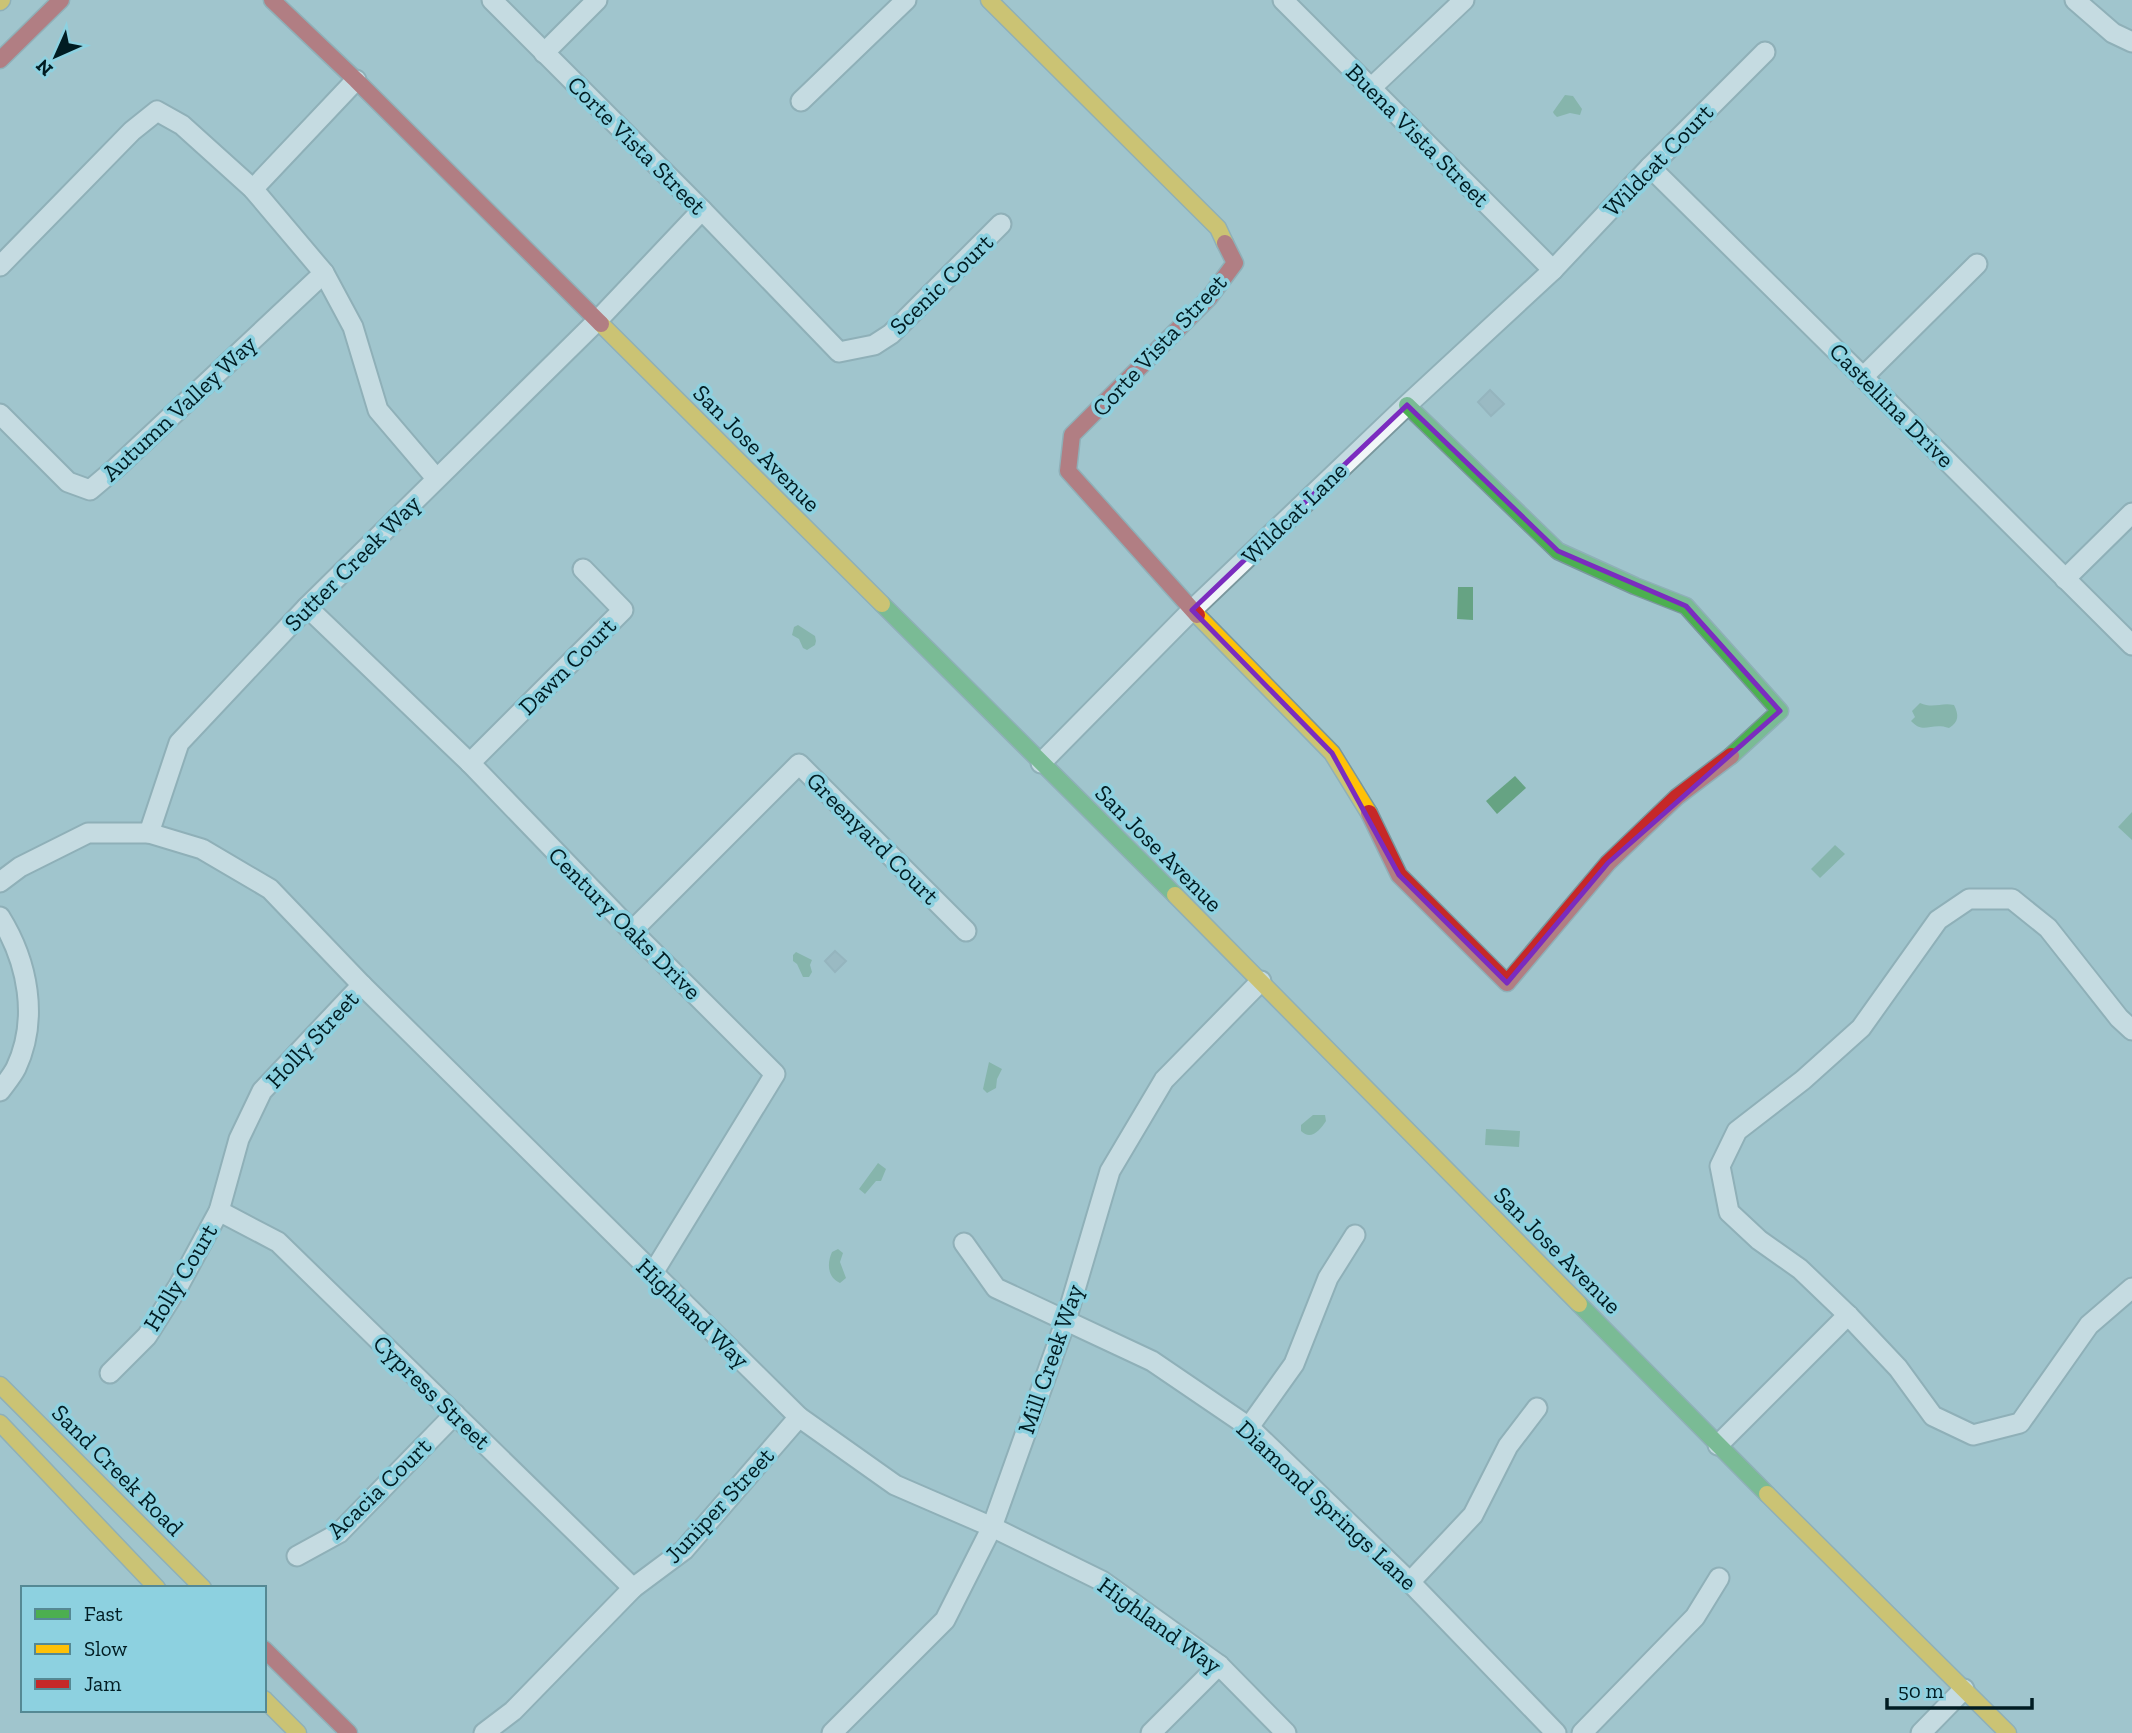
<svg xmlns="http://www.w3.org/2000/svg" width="2132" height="1733" viewBox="0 0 2132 1733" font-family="'Zilla Slab',serif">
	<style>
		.water { fill: #66a383 }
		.building { fill: #92adb6; stroke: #87a2ab; stroke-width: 2 }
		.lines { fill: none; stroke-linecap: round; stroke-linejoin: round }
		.street-casing { stroke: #7a979d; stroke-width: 23 }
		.fast-casing { stroke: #7a979d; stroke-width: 19 }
		.slow-casing { stroke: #7a979d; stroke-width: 19 }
		.jam-casing { stroke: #7a979d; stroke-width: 19 }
		.street { stroke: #f1f6f8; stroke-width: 19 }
		.fast { stroke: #4caf50; stroke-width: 16 }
		.slow { stroke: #ffc107; stroke-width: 16 }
		.jam { stroke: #c62828; stroke-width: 16 }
		.marked { fill: none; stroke: #7b2cbf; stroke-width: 5; stroke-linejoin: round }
		.labels { text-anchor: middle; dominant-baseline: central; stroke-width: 7; stroke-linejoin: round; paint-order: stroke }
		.street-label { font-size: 24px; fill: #011c22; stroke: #8dd1e0 }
	</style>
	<rect width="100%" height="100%" fill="#a0c5cd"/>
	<!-- water -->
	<g class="water">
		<polygon points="1565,95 1573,96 1582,109 1580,115 1570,113 1557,117 1554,114 1553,112"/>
		<polygon points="1458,587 1473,587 1473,620 1457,619"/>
		<polygon points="798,625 815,636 816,641 815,645 807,650 803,648 799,639 792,635 794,627"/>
		<path d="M1920,703C1934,709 1941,702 1954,705C1959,715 1959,722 1949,728C1930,722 1924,735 1911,721L1915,717L1912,711Z"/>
		<polygon points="1515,776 1526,788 1497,814 1486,801"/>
		<polygon points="2132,812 2132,840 2118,827"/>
		<polygon points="1835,845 1845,854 1820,878 1811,869"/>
		<polygon points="796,952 812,960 810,965 812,972 809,977 803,977 797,964 793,961 793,955"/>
		<polygon points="989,1062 1002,1069 997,1079 996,1088 987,1093 983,1089"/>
		<path d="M1313,1115H1325L1326,1121C1320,1130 1311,1141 1301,1131V1125Z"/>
		<polygon points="1486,1129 1520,1131 1519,1147 1485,1145"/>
		<polygon points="878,1163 886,1169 881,1181 876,1181 865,1194 859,1189"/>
		<path d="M838,1249L843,1253L840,1262L846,1278L840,1283C827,1277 827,1263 832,1252Z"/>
	</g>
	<!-- building -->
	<g class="building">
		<polygon points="1490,390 1504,404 1491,416 1478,402"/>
		<polygon points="835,951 846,961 835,972 825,961"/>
	</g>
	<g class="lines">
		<!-- street casing -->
		<g class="street-casing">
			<g id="street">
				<polyline points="492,0 702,210 839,352 874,345 891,334 1001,224"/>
				<polyline points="1283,0 1553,270"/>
				<polyline points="2075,0 2113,33 2132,42"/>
				<polyline points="544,53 597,0"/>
				<polyline points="1371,88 1464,0"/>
				<polyline points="801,101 906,0"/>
				<polyline points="1650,167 1863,377 2132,645"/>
				<polyline points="253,189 356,80"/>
				<polyline points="0,266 132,131 157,111 182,125 253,189 324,273 353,327 378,410 436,478"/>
				<polyline points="1863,377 1977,264"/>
				<polyline points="0,414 68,482 90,490 116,468 324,273"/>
				<polyline points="2065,579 2132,513"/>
				<polyline points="307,607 470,763 632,931 775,1074 653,1273"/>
				<polyline points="470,763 623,610 583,569"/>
				<polyline points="1041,763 1192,610 1407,405 1553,270 1650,167 1765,52"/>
				<polyline points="149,833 179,743 307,607 597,321 702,210"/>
				<polyline points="0,882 20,867 88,833 149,833 202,849 270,889 362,985 799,1417 895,1485 992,1527 1102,1581 1219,1665 1286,1733"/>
				<path d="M0,917C28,962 39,1019 16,1068C12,1076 5,1084 0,1091"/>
				<polyline points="632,931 799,764 966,931"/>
				<polyline points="2132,1030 2119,1018 2048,928 2012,899 1969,899 1938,920 1861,1028 1803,1080 1737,1131 1720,1166 1729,1212 1759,1240 1800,1269 1848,1315 1898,1368 1933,1416 1973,1435 2020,1423 2089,1325 2132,1288"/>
				<polyline points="219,1211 278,1242 633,1588"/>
				<polyline points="964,1243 996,1288 1152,1361 1249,1427 1410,1582 1556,1733"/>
				<polyline points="110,1373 147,1336 179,1285 219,1211 239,1139 262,1091 362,985"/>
				<polyline points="1249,1427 1294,1364 1328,1278 1355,1235"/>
				<polyline points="1718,1445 1848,1315"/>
				<polyline points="297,1556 339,1533 455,1414"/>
				<polyline points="1410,1582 1473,1515 1508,1446 1537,1408"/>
				<polyline points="484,1733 513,1711 633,1588 684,1550 799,1417"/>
				<polyline points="832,1733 945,1620 992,1527 1066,1320 1110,1171 1164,1080 1261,981"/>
				<polyline points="1151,1733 1219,1665"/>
				<polyline points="1582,1733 1695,1617 1719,1578"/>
				<polyline points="1921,1733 1964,1689"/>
			</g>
		</g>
		<!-- fast casing -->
		<g class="fast-casing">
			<g id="fast">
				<polyline points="1407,405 1558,551 1635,586 1686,606 1780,711 1731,756"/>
				<polyline points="882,604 1175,895"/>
				<polyline points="1579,1304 1767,1494"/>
			</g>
		</g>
		<!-- slow casing -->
		<g class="slow-casing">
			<g id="slow">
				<polyline points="989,0 1218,228 1225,243"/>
				<polyline points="0,2 2,0"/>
				<polyline points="601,324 882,604"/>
				<polyline points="1197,615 1332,753 1369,813"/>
				<polyline points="1175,895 1579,1304"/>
				<polyline points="0,1385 203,1588"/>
				<polyline points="0,1423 157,1588"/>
				<polyline points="1767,1494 2008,1733"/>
				<polyline points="264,1699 298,1733"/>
			</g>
		</g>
		<!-- jam casing -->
		<g class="jam-casing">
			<g id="jam">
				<polyline points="272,0 356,80 601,324"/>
				<polyline points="0,60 61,0"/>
				<polyline points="1197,615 1068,471 1072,435 1209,298 1235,263 1225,243"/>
				<polyline points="1369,813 1399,875 1507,983 1608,863 1677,797 1731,756"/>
				<polyline points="264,1649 349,1733"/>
			</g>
		</g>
		<!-- street -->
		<use href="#street" class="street"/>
		<!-- fast -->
		<use href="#fast" class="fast"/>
		<!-- slow -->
		<use href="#slow" class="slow"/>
		<!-- jam -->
		<use href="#jam" class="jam"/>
	</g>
	<!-- marked area -->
	<path d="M0 0H2132V1733H0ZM1407,405L1558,551L1686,606L1780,711L1608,863L1507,983L1399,875L1332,753L1192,610Z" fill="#a0c5cd" fill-opacity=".55" fill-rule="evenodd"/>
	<path class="marked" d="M1407,405L1558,551L1686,606L1780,711L1608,863L1507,983L1399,875L1332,753L1192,610Z"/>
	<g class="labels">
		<!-- street labels -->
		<g class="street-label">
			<text transform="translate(1418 135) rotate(45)">Buena Vista Street</text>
			<text transform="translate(637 145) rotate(45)">Corte Vista Street</text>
			<text transform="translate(1658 160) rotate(-46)">Wildcat Court</text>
			<text transform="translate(941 284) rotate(-44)">Scenic Court</text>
			<text transform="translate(1159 345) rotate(-47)">Corte Vista Street</text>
			<text transform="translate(1892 405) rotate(45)">Castellina Drive</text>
			<text transform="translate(179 408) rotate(-43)">Autumn Valley Way</text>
			<text transform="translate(757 448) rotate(45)">San Jose Avenue</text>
			<text transform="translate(1294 513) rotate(-44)">Wildcat Lane</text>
			<text transform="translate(352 563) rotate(-45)">Sutter Creek Way</text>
			<text transform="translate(567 666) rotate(-45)">Dawn Court</text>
			<text transform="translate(873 838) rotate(45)">Greenyard Court</text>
			<text transform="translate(1159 848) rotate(45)">San Jose Avenue</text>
			<text transform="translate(625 923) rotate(45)">Century Oaks Drive</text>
			<text transform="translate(312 1039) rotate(-47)">Holly Street</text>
			<text transform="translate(1558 1250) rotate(45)">San Jose Avenue</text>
			<text transform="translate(180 1277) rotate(-59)">Holly Court</text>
			<text transform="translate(693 1313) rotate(44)">Highland Way</text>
			<text transform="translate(1050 1359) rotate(-71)">Mill Creek Way</text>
			<text transform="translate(432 1392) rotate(44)">Cypress Street</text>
			<text transform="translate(118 1470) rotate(45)">Sand Creek Road</text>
			<text transform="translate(379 1488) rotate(-44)">Acacia Court</text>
			<text transform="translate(719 1505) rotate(-47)">Juniper Street</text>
			<text transform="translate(1327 1505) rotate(43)">Diamond Springs Lane</text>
			<text transform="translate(1160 1625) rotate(36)">Highland Way</text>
		</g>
	</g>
	<!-- legend -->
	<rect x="21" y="1586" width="245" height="126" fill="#8dd1e0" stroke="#558994" stroke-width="2"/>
	<rect x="35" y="1609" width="35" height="10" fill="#4caf50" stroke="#558994" stroke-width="2"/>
	<text x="84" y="1621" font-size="21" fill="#011c22">Fast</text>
	<rect x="35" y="1644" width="35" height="10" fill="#ffc107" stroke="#558994" stroke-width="2"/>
	<text x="84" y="1656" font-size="21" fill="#011c22">Slow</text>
	<rect x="35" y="1679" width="35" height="10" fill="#c62828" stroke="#558994" stroke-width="2"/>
	<text x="84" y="1691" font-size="21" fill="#011c22">Jam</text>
	<!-- north arrow -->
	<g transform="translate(56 56) rotate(225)" stroke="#8dd1e0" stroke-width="5" paint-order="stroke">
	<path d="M0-5L12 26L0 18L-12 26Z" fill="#011c22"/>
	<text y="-10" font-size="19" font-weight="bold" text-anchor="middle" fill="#011c22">N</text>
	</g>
	<!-- scale -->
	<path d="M1887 1698v10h145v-10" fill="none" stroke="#011c22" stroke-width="3.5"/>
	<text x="1898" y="1698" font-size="21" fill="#011c22" stroke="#8dd1e0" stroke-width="5" paint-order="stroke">50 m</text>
</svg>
